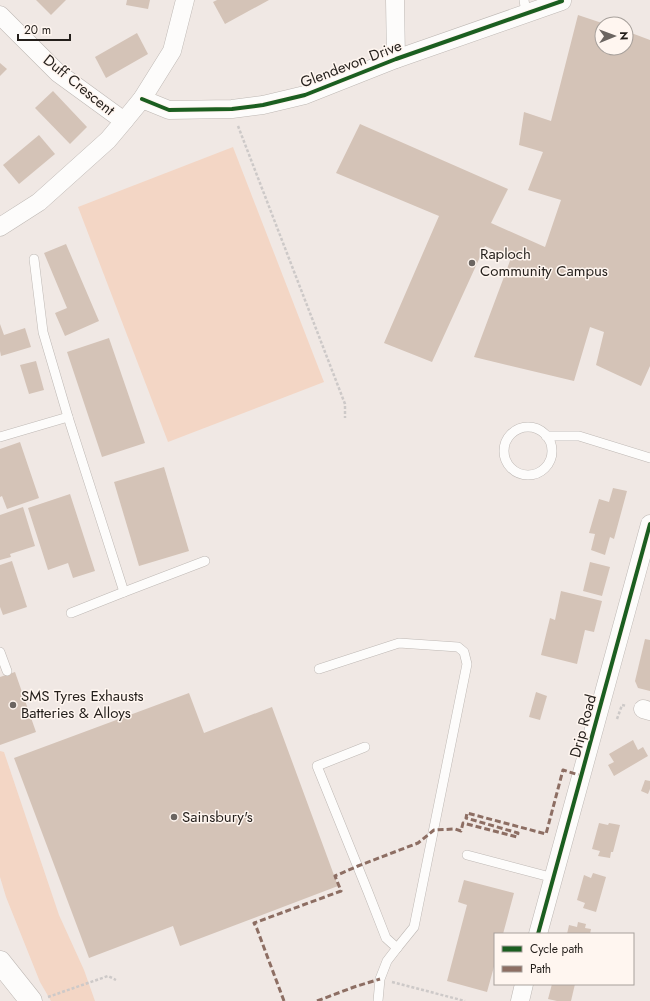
<svg xmlns="http://www.w3.org/2000/svg" width="650" height="1001" viewBox="0 0 650 1001" font-family="Jost,sans-serif">
	<style>
		.green { fill: #f3d6c5 }
		.building { fill: #d4c3b7 }
		.lines { fill: none; stroke-linecap: round; stroke-linejoin: round }
		.service-casing { stroke: #beb8b4; stroke-width: 10 }
		.minor-casing { stroke: #beb8b4; stroke-width: 19 }
		.primary-casing { stroke: #beb8b4; stroke-width: 23 }
		.path { stroke: #cdc9c8; stroke-width: 2.5; stroke-dasharray: 3 2; stroke-linecap: butt }
		.service { stroke: #fdfcfb; stroke-width: 9 }
		.minor { stroke: #fdfcfb; stroke-width: 18 }
		.primary { stroke: #fdfcfb; stroke-width: 22 }
		.quiet { stroke: #8d6e63; stroke-width: 3; stroke-dasharray: 6 3; stroke-linecap: butt }
		.cycleway-casing { stroke: #fff6f0; stroke-width: 6 }
		.cycleway { stroke: #1b5e20; stroke-width: 4 }
		.poi-dot { fill: #6b6561; stroke: #fff6f0; stroke-width: 1.5 }
		.labels { text-anchor: middle; dominant-baseline: central; stroke-width: 3; stroke-linejoin: round; paint-order: stroke }
		.street-label { font-size: 15px; fill: #241f1b; stroke: #fff6f0 }
		.poi-label { font-size: 15px; fill: #241f1b; stroke: #fff6f0; text-anchor: start }
	</style>
	<rect width="100%" height="100%" fill="#f0e8e4"/>
	<!-- green -->
	<g class="green">
		<polygon points="233,147 324,382 168,442 78,207"/>
		<polygon points="0,751 4,752 59,915 84,970 95,1001 51,1001 40,982 6,897 0,877"/>
	</g>
	<!-- building -->
	<g class="building">
		<polygon points="36,0 66,0 51,15"/>
		<polygon points="127,0 150,0 148,9 126,5"/>
		<polygon points="217,0 269,0 225,24 213,2"/>
		<polygon points="578,15 602,23 602,48 626,48 626,31 650,40 650,366 641,386 596,365 604,332 590,327 574,381 474,357 511,258 485,246 432,362 384,343 439,216 336,173 360,124 508,189 491,223 545,247 561,200 528,190 543,152 519,145 524,112 551,121"/>
		<polygon points="137,33 148,54 106,78 95,57"/>
		<polygon points="0,63 7,69 0,76"/>
		<polygon points="53,91 87,127 70,144 35,108"/>
		<polygon points="39,135 55,154 19,184 3,165"/>
		<polygon points="66,244 99,321 65,336 55,313 67,308 44,253"/>
		<polygon points="0,324 4,335 25,328 31,347 1,356 0,351"/>
		<polygon points="109,338 145,443 102,457 67,352"/>
		<polygon points="36,361 44,390 29,394 20,365"/>
		<polygon points="20,442 39,498 7,509 2,496 0,497 0,449"/>
		<polygon points="164,467 189,551 139,566 114,482"/>
		<polygon points="613,488 627,491 614,539 610,537 605,555 591,550 595,534 589,533 599,499 609,502"/>
		<polygon points="70,494 95,571 73,578 68,563 48,570 28,508"/>
		<polygon points="23,507 35,546 10,554 11,557 0,560 0,515"/>
		<polygon points="12,561 27,607 3,615 0,607 0,565"/>
		<polygon points="590,562 610,567 602,596 583,591"/>
		<polygon points="561,591 602,601 594,632 585,630 577,664 541,655 550,618 555,620"/>
		<polygon points="645,639 650,640 650,691 638,688 635,681"/>
		<polygon points="15,672 36,732 0,745 0,677"/>
		<polygon points="536,692 547,696 540,720 529,717"/>
		<polygon points="189,693 204,733 272,707 338,886 180,946 173,926 89,958 14,758"/>
		<polygon points="633,740 638,750 643,747 648,756 614,776 608,765 614,762 609,754"/>
		<polygon points="645,780 650,781 650,789 648,794 641,791"/>
		<polygon points="599,823 608,825 609,823 620,825 613,852 611,852 610,858 598,856 600,851 592,849"/>
		<polygon points="593,873 606,877 596,912 583,908 585,903 577,900 584,875 591,878"/>
		<polygon points="464,880 514,893 503,934 495,934 495,963 487,992 447,981 467,905 458,902"/>
		<polygon points="578,922 586,924 585,928 591,929 590,934 567,934 569,925 577,927"/>
		<polygon points="552,984 575,984 571,1001 557,1001 548,999"/>
	</g>
	<g class="lines">
		<!-- service casing -->
		<g class="service-casing">
			<g id="service">
				<polyline points="524,0 526,13"/>
				<polyline points="34,259 43,332 68,417"/>
				<circle cx="528" cy="451" r="24"/>
				<polyline points="546,436 579,436 650,458"/>
				<polyline points="0,437 68,417 124,592"/>
				<polyline points="71,613 124,592 205,561"/>
				<polyline points="0,652 7,671"/>
				<polyline points="319,669 399,643 458,647 464,652 467,664 414,927 397,948"/>
				<polyline points="365,747 317,766 368,892 386,938 397,948 387,961 380,979 378,1001"/>
				<polyline points="467,855 554,878"/>
			</g>
		</g>
		<!-- minor casing -->
		<g class="minor-casing">
			<g id="minor">
				<polyline points="395,0 396,59"/>
				<polyline points="0,15 58,73 124,121"/>
				<polyline points="142,99 169,110 232,109 263,105 305,95 396,59 562,1"/>
				<polyline points="0,227 39,202 108,140 124,121 142,99 172,51 185,0"/>
				<polyline points="643,709 650,711"/>
				<polyline points="538,934 650,524"/>
				<polyline points="520,1001 524,984"/>
			</g>
		</g>
		<!-- primary casing -->
		<g class="primary-casing">
			<polyline id="primary" points="0,962 31,1001"/>
		</g>
		<!-- path -->
		<g class="path">
			<polyline points="238,126 345,404 345,418"/>
			<polyline points="617,719 622,705 627,706"/>
			<polyline points="392,982 465,1001"/>
			<polyline points="48,997 108,976 116,980"/>
		</g>
		<!-- service -->
		<use href="#service" class="service"/>
		<!-- minor -->
		<use href="#minor" class="minor"/>
		<!-- primary -->
		<use href="#primary" class="primary"/>
		<!-- quiet -->
		<g class="quiet">
			<polyline points="284,1001 257,929 254,923 341,891 335,876 358,866 418,843 434,830 455,829 461,831 463,823 517,837 518,833 466,818 467,813 546,834 563,770 582,776"/>
			<polyline points="317,1001 354,987 380,979"/>
		</g>
		<!-- cycleway casing -->
		<g class="cycleway-casing">
			<g id="cycleway">
				<polyline points="142,99 169,110 232,109 263,105 305,95 396,59 562,1"/>
				<polyline points="538,934 650,524"/>
			</g>
		</g>
		<!-- cycleway -->
		<use href="#cycleway" class="cycleway"/>
	</g>
	<!-- markers -->
	<g class="poi-dot">
		<circle cx="472" cy="263" r="4"/>
		<circle cx="13" cy="705" r="4"/>
		<circle cx="174" cy="817" r="4"/>
	</g>
	<g class="labels">
		<!-- street labels -->
		<g class="street-label">
			<text transform="translate(351 64) rotate(-21)">Glendevon Drive</text>
			<text transform="translate(79 85) rotate(39)">Duff Crescent</text>
			<text transform="translate(583 726) rotate(-75)">Drip Road</text>
		</g>
		<!-- poi labels -->
		<g class="poi-label">
			<text x="480" y="254">Raploch<tspan x="480" dy="17">Community Campus</tspan></text>
			<text x="21" y="696">SMS Tyres Exhausts<tspan x="21" dy="17">Batteries &amp; Alloys</tspan></text>
			<text x="182" y="817">Sainsbury's</text>
		</g>
	</g>
	<!-- legend -->
	<rect x="494" y="933" width="140" height="52" fill="#fff6f0" stroke="#a7a09b"/>
	<rect x="502" y="946" width="20" height="6" fill="#1b5e20" stroke="#a7a09b"/>
	<text x="530" y="953" font-size="12" fill="#241f1b">Cycle path</text>
	<rect x="502" y="966" width="20" height="6" fill="#8d6e63" stroke="#a7a09b"/>
	<text x="530" y="973" font-size="12" fill="#241f1b">Path</text>
	<!-- north arrow -->
	<g transform="translate(614 36) rotate(89)"><circle r="19" fill="#fff6f0" stroke="#a7a09b"/>
	<path d="M0-3L7 15L0 10L-7 15Z" fill="#6b6561"/>
	<text y="-6" font-size="11" font-weight="bold" text-anchor="middle" fill="#241f1b">N</text>
	</g>
	<!-- scale -->
	<path d="M18 34v6h52v-6" fill="none" stroke="#241f1b" stroke-width="2"/>
	<text x="24" y="34" font-size="12" fill="#241f1b" stroke="#fff6f0" stroke-width="3" paint-order="stroke">20 m</text>
</svg>
